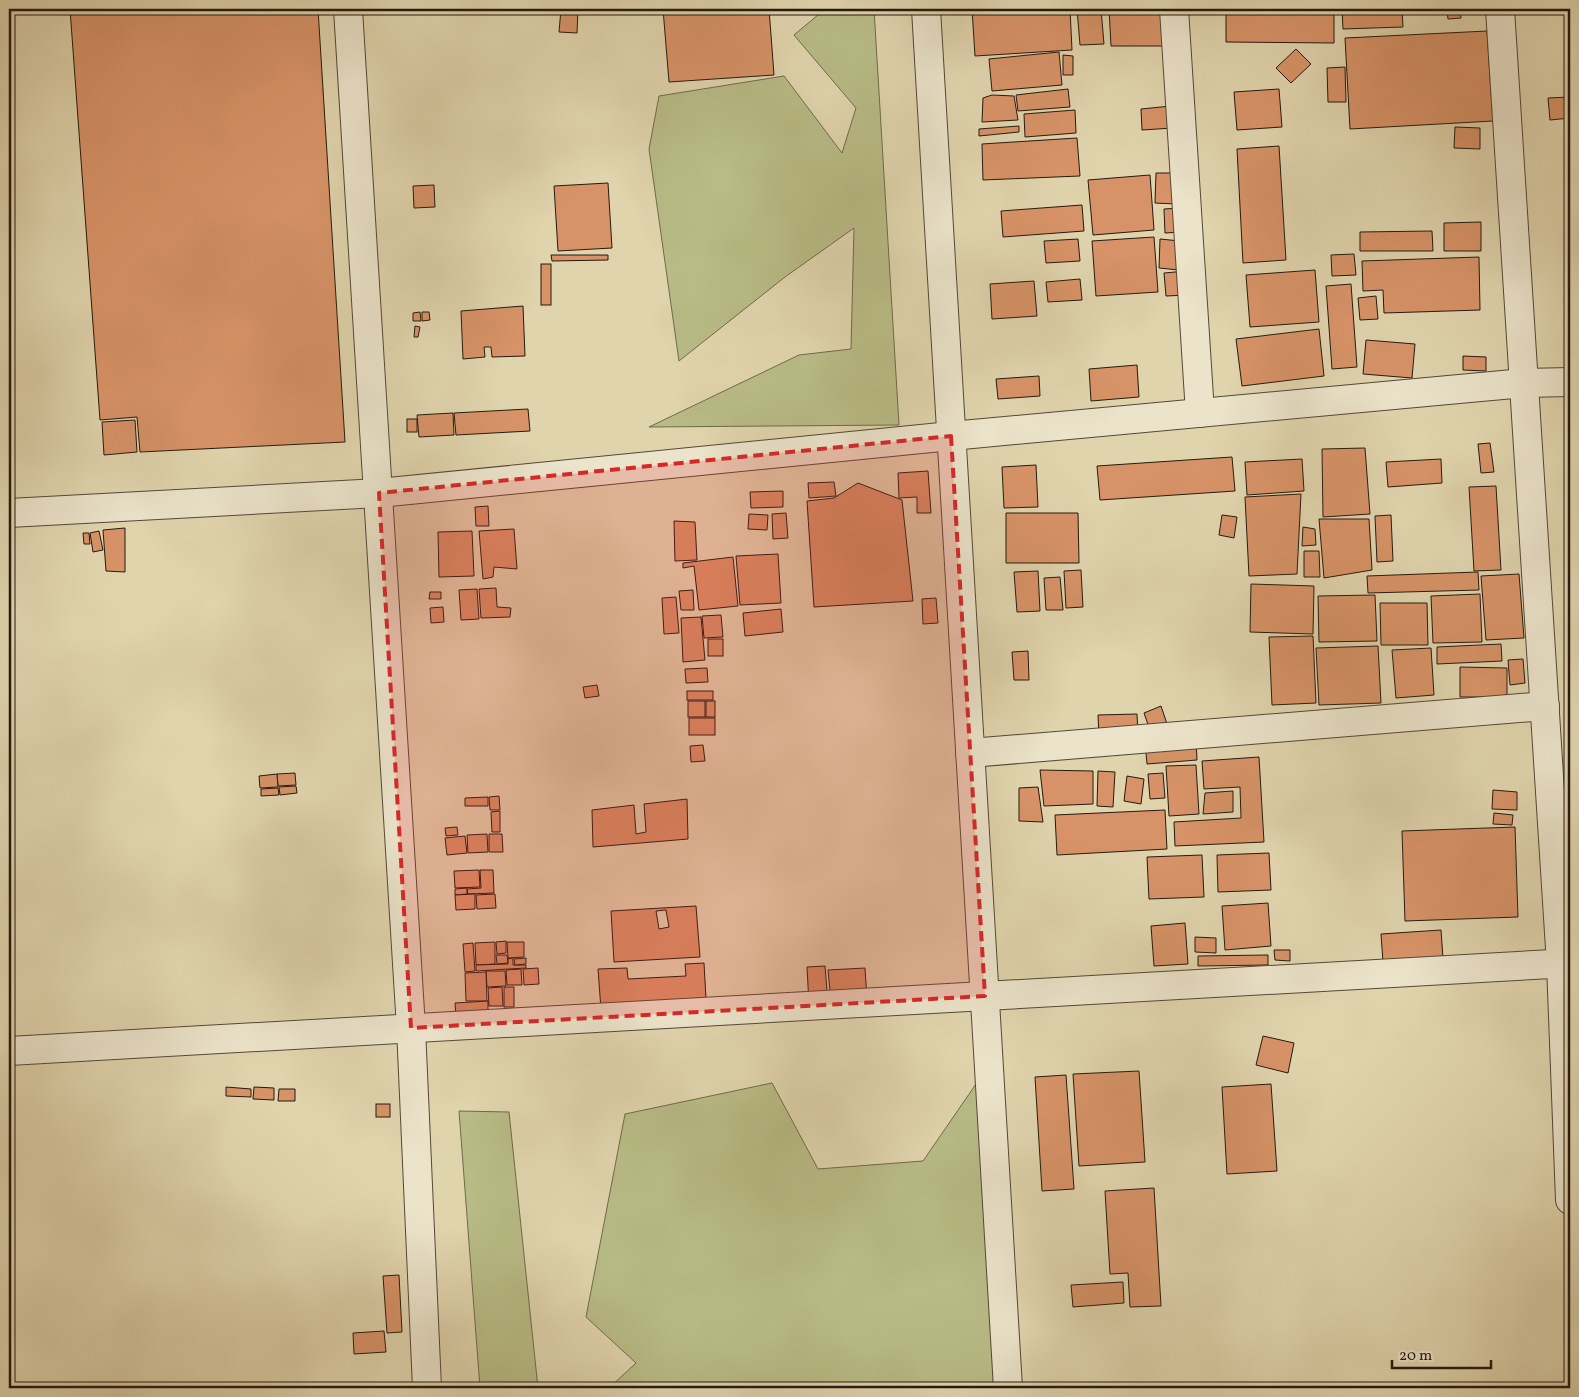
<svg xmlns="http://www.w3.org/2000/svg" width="1579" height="1397" viewBox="0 0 1579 1397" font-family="Vollkorn,serif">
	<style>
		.green { fill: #b8bb86; stroke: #6e6a4b }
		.building { fill: #d79367; stroke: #251910; fill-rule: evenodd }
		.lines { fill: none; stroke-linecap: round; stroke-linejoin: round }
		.minor-casing { stroke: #544837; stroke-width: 30 }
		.minor { stroke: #ebe3ca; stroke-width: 28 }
		.marked { fill: #d62828; fill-opacity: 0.2; stroke: #d62828; stroke-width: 4; stroke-dasharray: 10 6; stroke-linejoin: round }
	</style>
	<rect width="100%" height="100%" fill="#e0d4ad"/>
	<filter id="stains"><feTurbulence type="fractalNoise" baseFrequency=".004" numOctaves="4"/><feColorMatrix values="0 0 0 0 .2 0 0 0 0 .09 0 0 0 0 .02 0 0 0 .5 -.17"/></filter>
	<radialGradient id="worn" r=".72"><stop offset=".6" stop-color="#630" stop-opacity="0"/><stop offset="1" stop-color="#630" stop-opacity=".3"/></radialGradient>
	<!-- green -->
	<g class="green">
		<polygon points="825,9 874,9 899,425 649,427 799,355 851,349 854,228 785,277 679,361 649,149 659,96 784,76 842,153 856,108 794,35"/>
		<polygon points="987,1068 1012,1388 609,1388 636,1363 586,1317 625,1114 772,1083 818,1169 923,1161"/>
		<polygon points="459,1111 509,1112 538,1388 480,1388"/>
	</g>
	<!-- building -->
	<g class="building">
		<polygon points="70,9 318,9 345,442 140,452 137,417 100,420"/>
		<polygon points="561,9 578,9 577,33 559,32"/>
		<polygon points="663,9 769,9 774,75 669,82"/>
		<polygon points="972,9 1070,9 1072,50 975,56"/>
		<polygon points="1077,9 1101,9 1104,44 1080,45"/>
		<polygon points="1109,9 1169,9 1165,46 1111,46"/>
		<polygon points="1226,9 1334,9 1334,43 1226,42"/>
		<polygon points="1342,9 1402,9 1403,27 1343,29"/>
		<polygon points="1447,9 1460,9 1461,18 1448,19"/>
		<polygon points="1487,31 1493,121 1350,129 1345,38"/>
		<polygon points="1296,49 1311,64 1291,83 1276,68"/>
		<polygon points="1059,52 1062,85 992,91 989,59"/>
		<polygon points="1063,55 1073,56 1073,75 1063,75"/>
		<polygon points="1345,67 1346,102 1328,102 1327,68"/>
		<polygon points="1570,74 1570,92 1568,92"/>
		<polygon points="1068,89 1070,107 1018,111 1016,95"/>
		<polygon points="1279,89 1282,127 1237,130 1234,92"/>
		<polygon points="992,95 1014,96 1018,120 982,122 983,98"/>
		<polygon points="1570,97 1570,118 1550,120 1548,98"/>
		<polygon points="1171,106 1173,128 1142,130 1141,109"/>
		<polygon points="1075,110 1076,133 1025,137 1024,114"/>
		<polygon points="1019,126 1019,132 979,136 979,129"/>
		<polygon points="1455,127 1480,128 1480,149 1454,148"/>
		<polygon points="1077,138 1080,176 983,180 982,144"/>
		<polygon points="1279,146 1286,260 1243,263 1237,149"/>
		<polygon points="1156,173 1176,173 1175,204 1155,203"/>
		<polygon points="1150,175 1154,230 1093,235 1088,180"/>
		<polygon points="608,183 612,248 558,251 554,186"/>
		<polygon points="434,185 435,207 414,208 413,186"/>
		<polygon points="1082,205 1084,231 1003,237 1001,211"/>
		<polygon points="1181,208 1183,232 1165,233 1164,209"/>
		<polygon points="1481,222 1481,251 1444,251 1444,223"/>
		<polygon points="1432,231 1433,251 1360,251 1360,232"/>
		<polygon points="1154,237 1158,292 1096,296 1092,241"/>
		<polygon points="1078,239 1080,261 1046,263 1044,241"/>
		<polygon points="1160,239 1180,241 1179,270 1159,268"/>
		<polygon points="1567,244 1570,244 1570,284"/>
		<polygon points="1354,254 1356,275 1332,276 1331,255"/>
		<polygon points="551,255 608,255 608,260 552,261"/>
		<polygon points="1479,257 1480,310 1384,313 1383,290 1363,291 1362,261"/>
		<rect x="541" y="264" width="10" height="41"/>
		<polygon points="1315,270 1319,322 1250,327 1246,275"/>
		<polygon points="1186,271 1188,295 1166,296 1164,273"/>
		<polygon points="1080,279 1082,300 1048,302 1046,282"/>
		<polygon points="1034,281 1037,316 992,319 990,284"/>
		<polygon points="1351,284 1357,367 1332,369 1326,286"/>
		<polygon points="1376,296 1378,319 1360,320 1358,298"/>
		<polygon points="523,306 525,356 492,357 491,347 484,347 485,357 463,359 461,311"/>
		<polygon points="420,312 421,321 413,321 413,313"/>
		<polygon points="422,312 429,312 430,320 422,321"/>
		<polygon points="415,326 420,327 418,337 414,337"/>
		<polygon points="1319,329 1324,376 1242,386 1236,339"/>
		<polygon points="1366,340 1415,344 1412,378 1363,374"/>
		<polygon points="1463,356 1486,357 1486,371 1463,370"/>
		<polygon points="1137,365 1139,397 1091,401 1089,369"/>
		<polygon points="1039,376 1040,396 998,399 996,379"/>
		<polygon points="528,409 530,431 456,435 454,413"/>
		<polygon points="453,413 454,435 419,437 417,415"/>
		<rect x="407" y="419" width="10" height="13"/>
		<polygon points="135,420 137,452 104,455 102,422"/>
		<polygon points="1490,443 1494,472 1481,473 1478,444"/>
		<polygon points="1365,448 1370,514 1323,517 1322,449"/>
		<polygon points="1232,457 1235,491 1100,500 1097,466"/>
		<polygon points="1302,459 1304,491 1247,495 1245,462"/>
		<polygon points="1441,459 1442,483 1388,487 1386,462"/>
		<polygon points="1036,465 1038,507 1004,508 1002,467"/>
		<polygon points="928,471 931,513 917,513 917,497 899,498 898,473"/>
		<polygon points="834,482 836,496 809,498 808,483"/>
		<polygon points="858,483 902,500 913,601 814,607 807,501 834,498"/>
		<polygon points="1496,486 1501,570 1474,571 1469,487"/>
		<polygon points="783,491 783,507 751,508 750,492"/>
		<polygon points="1301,494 1297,574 1249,576 1245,497"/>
		<polygon points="488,506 489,526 476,526 475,507"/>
		<polygon points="786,513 788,538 773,539 772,514"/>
		<polygon points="1006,513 1078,513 1079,563 1006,563"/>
		<polygon points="749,514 768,515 767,530 748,529"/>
		<polygon points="1222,515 1237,517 1234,538 1219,535"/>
		<polygon points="1391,515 1393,561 1377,562 1375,516"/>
		<polygon points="1319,519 1369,519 1372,570 1324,578"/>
		<polygon points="674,521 695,522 697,560 675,561"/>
		<polygon points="1303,527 1315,529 1316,545 1302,546"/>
		<polygon points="125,528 125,572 106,571 103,530"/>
		<polygon points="514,529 517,569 494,567 493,577 483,579 479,531"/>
		<polygon points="99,531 103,550 93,552 90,533"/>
		<polygon points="472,531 474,576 439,577 438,532"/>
		<polygon points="83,533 89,533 90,544 84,544"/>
		<polygon points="1304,551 1319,551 1320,577 1304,577"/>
		<polygon points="778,554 781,603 740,605 736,556"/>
		<polygon points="733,557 738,606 699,610 694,566 683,568 683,563"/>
		<polygon points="1081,570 1083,607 1066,608 1064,571"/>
		<polygon points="1038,571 1040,611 1017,612 1014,572"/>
		<polygon points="1478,572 1479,590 1368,593 1367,576"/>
		<polygon points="1519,574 1524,638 1486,640 1481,576"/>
		<polygon points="1060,577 1063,610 1046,610 1044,578"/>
		<polygon points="1251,584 1314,586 1313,634 1250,632"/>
		<polygon points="496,588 497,607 511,608 510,617 481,618 479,589"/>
		<polygon points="477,589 479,619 461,620 459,590"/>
		<polygon points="693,590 694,610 681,610 679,591"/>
		<polygon points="430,592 441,592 441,599 429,599"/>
		<polygon points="1480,594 1482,642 1433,643 1431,596"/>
		<polygon points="1375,595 1377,641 1319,642 1318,596"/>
		<polygon points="676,597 679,633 664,634 662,598"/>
		<polygon points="936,598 938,623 923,624 922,599"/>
		<polygon points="1380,603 1427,603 1428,645 1381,645"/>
		<polygon points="443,607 444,622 431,623 430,608"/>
		<polygon points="781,609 783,632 745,636 743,613"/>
		<polygon points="721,615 723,637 704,638 702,616"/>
		<polygon points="701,617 705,660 683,662 681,618"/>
		<polygon points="1313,636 1316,703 1272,705 1269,637"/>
		<rect x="708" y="639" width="15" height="17"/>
		<polygon points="1501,644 1502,661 1437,664 1437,647"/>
		<polygon points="1378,646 1381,703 1319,705 1316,648"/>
		<polygon points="1431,648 1434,695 1396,698 1392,650"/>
		<polygon points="1028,651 1029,680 1014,680 1012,652"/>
		<polygon points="1523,659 1525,683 1510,685 1508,660"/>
		<polygon points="1460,667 1507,668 1507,697 1460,697"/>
		<polygon points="707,668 708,682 686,683 685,669"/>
		<polygon points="597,685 599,696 585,698 583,687"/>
		<rect x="687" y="691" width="26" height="9"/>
		<rect x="688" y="701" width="17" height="16"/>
		<rect x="706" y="701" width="9" height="16"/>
		<polygon points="1161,706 1168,727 1151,733 1144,713"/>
		<polygon points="1137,714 1138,736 1099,737 1098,715"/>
		<rect x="689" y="718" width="26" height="17"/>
		<polygon points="1196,739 1197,760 1147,764 1145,742"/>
		<polygon points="703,745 705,761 691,762 690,746"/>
		<polygon points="1259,757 1264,842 1175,846 1174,822 1241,818 1240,787 1204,789 1202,761"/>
		<polygon points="1196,765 1199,814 1169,816 1166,766"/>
		<polygon points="1040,770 1093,771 1093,804 1044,806"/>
		<polygon points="1098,771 1115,772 1113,807 1097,806"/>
		<polygon points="295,773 296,785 278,786 277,774"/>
		<polygon points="1163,773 1165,798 1150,799 1148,774"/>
		<polygon points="277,774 278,787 260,788 259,776"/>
		<polygon points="1127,776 1144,779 1141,804 1124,801"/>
		<polygon points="296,786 297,793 280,795 279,787"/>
		<polygon points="1038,787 1043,822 1019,821 1019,788"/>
		<polygon points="278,788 279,795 261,796 261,789"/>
		<polygon points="1493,790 1517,792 1517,810 1492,809"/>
		<polygon points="1233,791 1233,812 1203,814 1205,793"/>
		<polygon points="499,796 500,810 490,810 489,797"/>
		<polygon points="488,797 488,806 465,806 465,798"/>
		<polygon points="687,799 688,839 593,847 592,810 634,805 636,834 646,832 644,804"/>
		<polygon points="1165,810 1167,849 1057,855 1055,815"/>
		<polygon points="500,811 500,832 492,832 491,812"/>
		<polygon points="1494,813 1513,815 1512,825 1493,824"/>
		<polygon points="457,827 458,835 446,836 445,828"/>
		<polygon points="1515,827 1518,917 1405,921 1402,831"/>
		<polygon points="487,834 488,852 468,853 467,835"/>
		<polygon points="489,834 502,834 503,852 489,852"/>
		<polygon points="465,836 467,853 447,855 445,838"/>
		<polygon points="1269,853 1271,890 1218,892 1217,855"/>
		<polygon points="1202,855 1204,897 1149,899 1147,857"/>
		<polygon points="479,870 480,887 455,888 454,871"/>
		<polygon points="480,870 493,870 494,893 468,894 467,889 481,888"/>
		<polygon points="467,888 467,894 455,895 455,889"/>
		<polygon points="475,894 475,909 456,910 455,895"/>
		<polygon points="495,894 496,908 477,909 476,895"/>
		<polygon points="1268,903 1271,946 1225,950 1222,906"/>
		<path d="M696,906L700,957L614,962L611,911ZM666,910L669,927L659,929L656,911Z"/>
		<polygon points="1185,923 1188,964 1154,966 1151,926"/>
		<polygon points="1441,930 1443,958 1383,962 1381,934"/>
		<polygon points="1195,937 1216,938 1216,953 1195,952"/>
		<polygon points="506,941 506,953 497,954 496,942"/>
		<polygon points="495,942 495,964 476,965 475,943"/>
		<polygon points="507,942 524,942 524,957 508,958"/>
		<polygon points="473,943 475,971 465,972 463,944"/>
		<polygon points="1274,950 1290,950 1290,961 1275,960"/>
		<polygon points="496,955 507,955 508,963 497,964"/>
		<polygon points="1268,955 1268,965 1198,966 1198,956"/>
		<polygon points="513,958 513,965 526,965 526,968 476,971 476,965 508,964 508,959"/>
		<polygon points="526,958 526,964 515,965 514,959"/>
		<polygon points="704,963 707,1017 602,1023 598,969 627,968 628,979 686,976 685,964"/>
		<polygon points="825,966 828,1003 809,1004 807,967"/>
		<polygon points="538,968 539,984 524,985 523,969"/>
		<polygon points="865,968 867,999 831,1001 828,970"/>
		<polygon points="521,969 522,985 507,985 506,970"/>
		<polygon points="486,971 505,971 506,986 487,987"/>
		<polygon points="486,972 487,1001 466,1001 465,973"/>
		<polygon points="502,987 503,1006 489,1006 488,988"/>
		<rect x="504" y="987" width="10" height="20"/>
		<polygon points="488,1001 488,1016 456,1017 455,1003"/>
		<polygon points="1263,1036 1294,1043 1288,1073 1256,1065"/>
		<polygon points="1139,1071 1145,1162 1079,1166 1073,1074"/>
		<polygon points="1066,1075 1074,1189 1042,1191 1035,1077"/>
		<polygon points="1271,1084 1277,1171 1227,1174 1222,1087"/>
		<polygon points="226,1087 251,1089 251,1097 226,1096"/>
		<polygon points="254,1087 274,1088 274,1100 253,1099"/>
		<polygon points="279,1089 295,1089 295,1101 278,1101"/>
		<rect x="376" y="1104" width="14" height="13"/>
		<polygon points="1154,1188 1161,1306 1130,1307 1128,1273 1110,1274 1105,1191"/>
		<polygon points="399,1275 402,1332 387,1333 383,1276"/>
		<polygon points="1123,1282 1124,1303 1073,1307 1071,1285"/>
		<polygon points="384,1331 386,1352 354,1354 353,1333"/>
	</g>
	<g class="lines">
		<!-- minor casing -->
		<g class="minor-casing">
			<g id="minor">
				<polyline points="348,9 411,1028 427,1388"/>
				<polyline points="926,9 1008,1388"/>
				<polyline points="1174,9 1200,413"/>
				<polyline points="1500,9 1561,964 1570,1200"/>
				<polyline points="9,513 379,493 951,436 1524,383 1570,382"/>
				<polyline points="970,753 1545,706"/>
				<polyline points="9,1051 1570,963"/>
			</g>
		</g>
		<!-- minor -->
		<use href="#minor" class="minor"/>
	</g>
	<!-- marked area -->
	<path class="marked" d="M951,436L985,996L411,1028L379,493Z"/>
	<!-- margin -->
	<rect width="1579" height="1397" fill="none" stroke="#e0d4ad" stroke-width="30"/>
	<rect x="10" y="10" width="1559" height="1377" fill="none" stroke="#251910" stroke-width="2.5"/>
	<rect x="15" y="15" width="1549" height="1367" fill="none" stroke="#251910"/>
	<!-- scale -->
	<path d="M1392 1360v8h99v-8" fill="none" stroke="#251910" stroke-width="2.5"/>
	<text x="1399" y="1360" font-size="15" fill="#251910" stroke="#ebe3ca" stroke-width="4" paint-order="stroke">20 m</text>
	<rect width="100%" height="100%" filter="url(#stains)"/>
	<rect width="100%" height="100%" fill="url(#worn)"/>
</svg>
